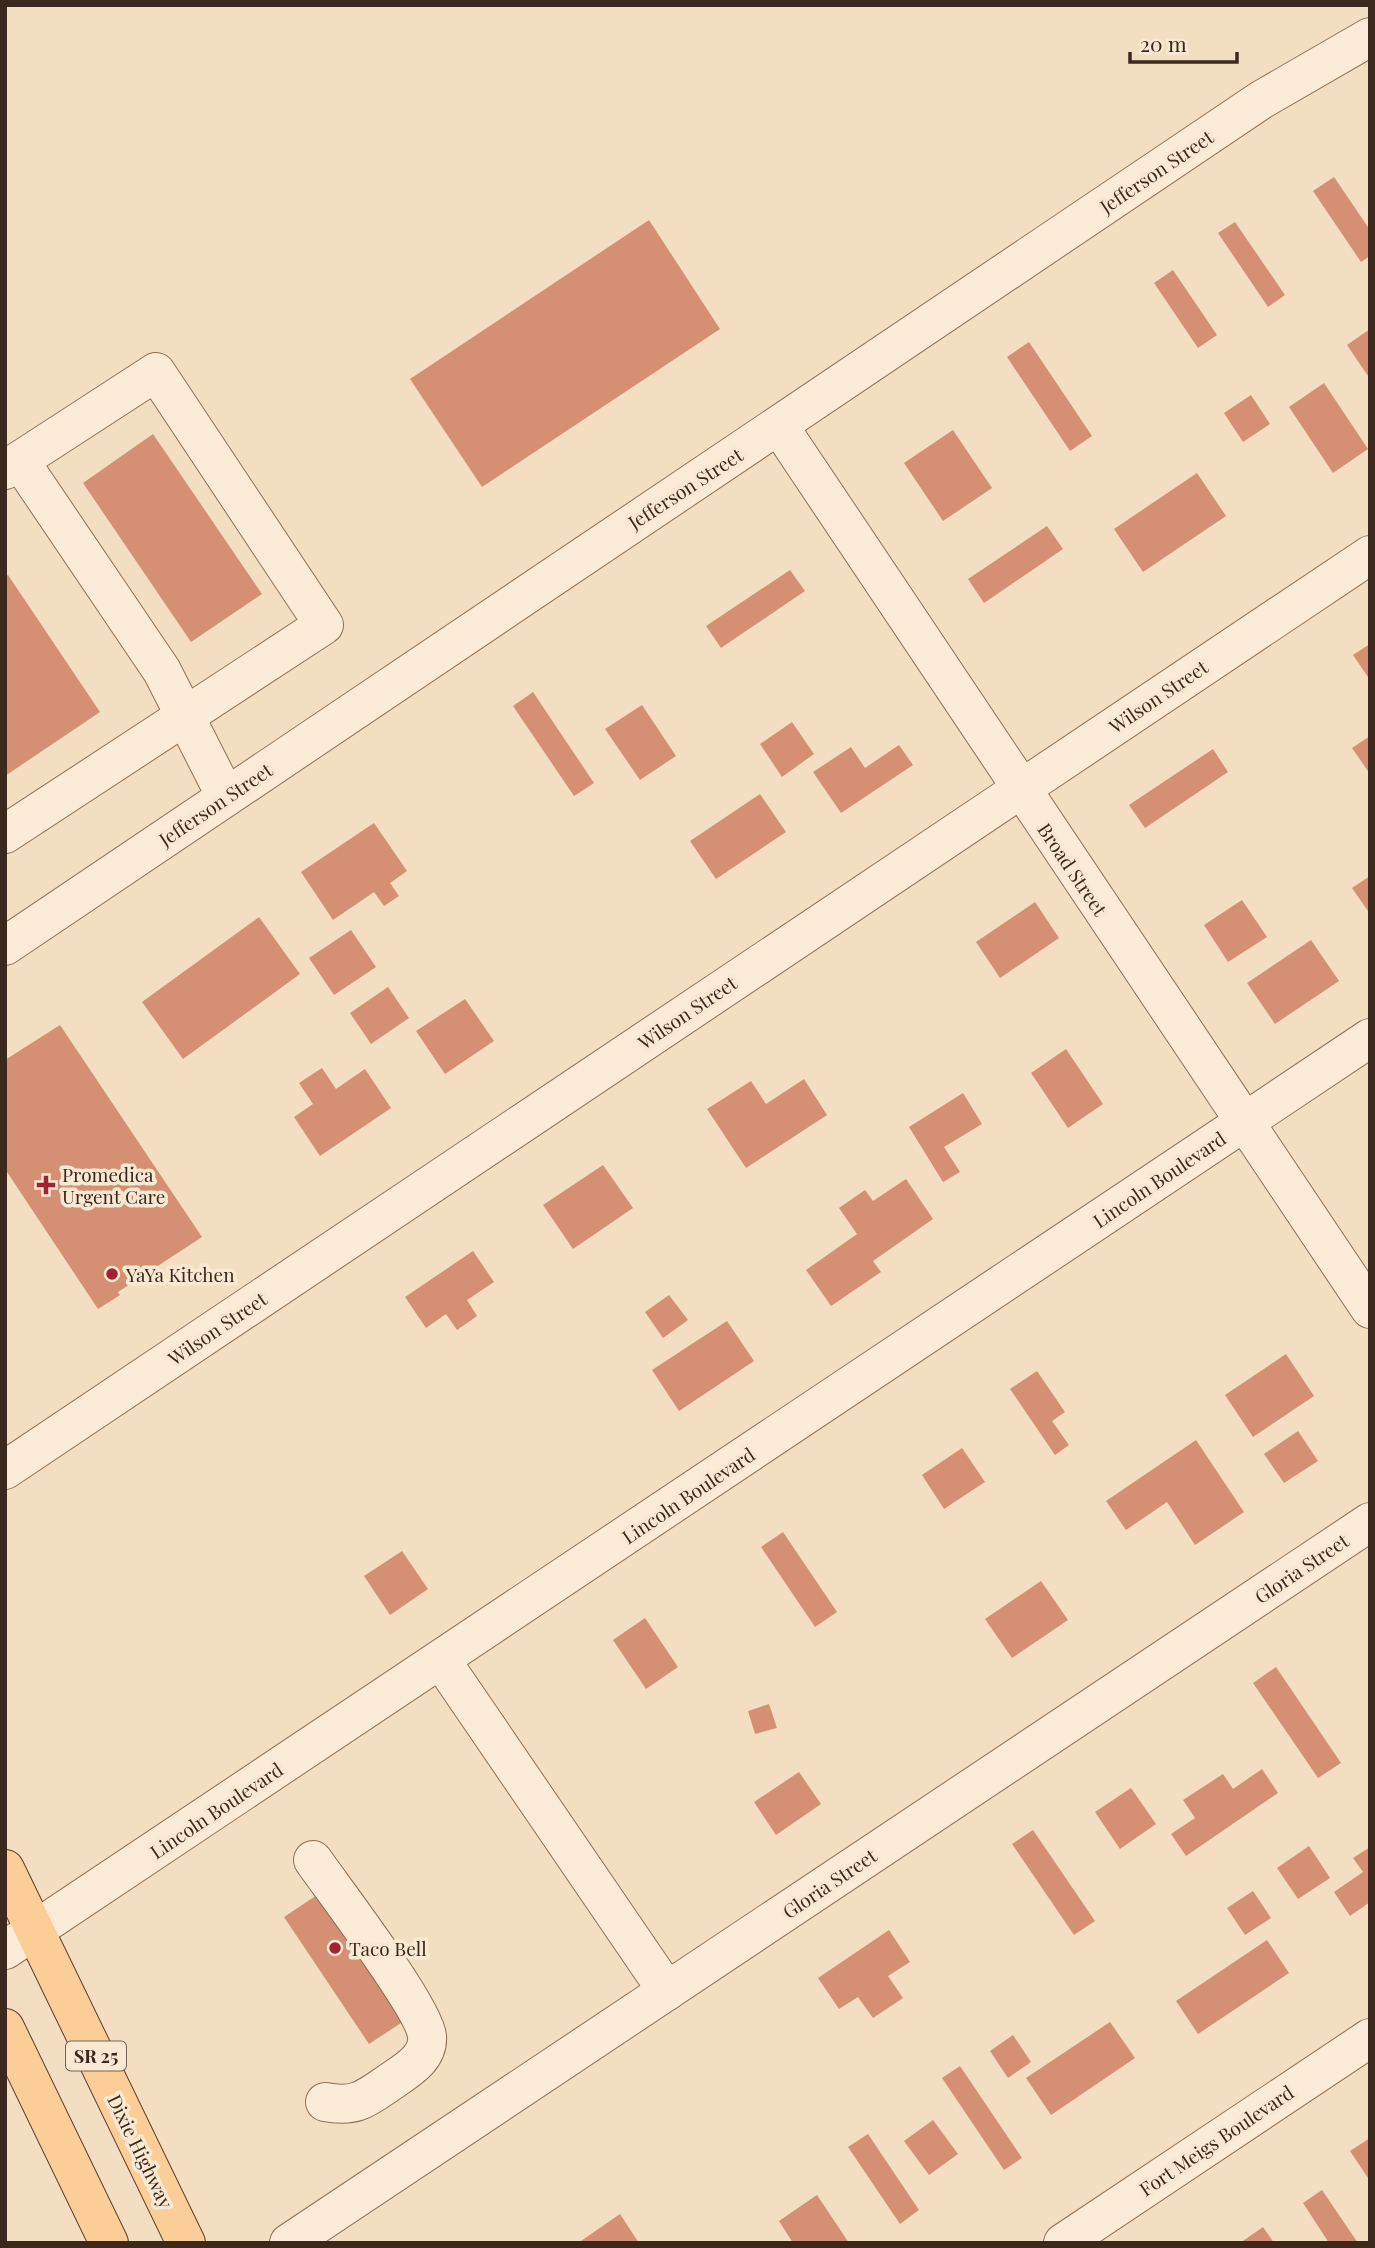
<svg xmlns="http://www.w3.org/2000/svg" width="1375" height="2248" viewBox="0 0 1375 2248" font-family="'Playfair Display',serif">
	<style>
		.building { fill: #d59074 }
		.lines { fill: none; stroke-linecap: round; stroke-linejoin: round }
		.minor-casing { stroke: #8f6e57; stroke-width: 40 }
		.major-casing { stroke: #5c3c2b; stroke-width: 40 }
		.minor { stroke: #fcecd7; stroke-width: 38 }
		.major { stroke: #face96; stroke-width: 38 }
		.poi-dot { fill: #a52031; stroke: #f9e9d3; stroke-width: 2.5 }
		.labels { text-anchor: middle; dominant-baseline: central; stroke-width: 7; stroke-linejoin: round; paint-order: stroke }
		.shield { fill: #f9e9d3; stroke: #756254; stroke-width: 2 }
		.shield-label { font-size: 18px; font-weight: bold; fill: #3d281d }
		.street-label { font-size: 19px; fill: #3d281d; stroke: #f9e9d3 }
		.poi-label { font-size: 19px; fill: #3d281d; stroke: #f9e9d3; text-anchor: start }
	</style>
	<rect width="100%" height="100%" fill="#f3dec2"/>
	<!-- building -->
	<g class="building">
		<polygon points="1334,177 1370,230 1370,256 1361,262 1313,191"/>
		<polygon points="649,220 720,329 482,487 410,379"/>
		<polygon points="1235,222 1285,295 1268,307 1218,233"/>
		<polygon points="1173,270 1217,335 1198,348 1154,283"/>
		<polygon points="1370,329 1370,379 1347,345"/>
		<polygon points="1029,342 1092,436 1070,451 1007,357"/>
		<polygon points="1324,383 1368,449 1333,473 1289,407"/>
		<polygon points="1251,395 1270,424 1243,442 1224,413"/>
		<polygon points="953,430 992,488 943,521 904,463"/>
		<polygon points="153,434 262,594 191,642 83,483"/>
		<polygon points="1197,473 1226,516 1143,572 1114,529"/>
		<polygon points="1047,526 1063,549 984,603 968,579"/>
		<polygon points="790,570 805,591 721,648 706,626"/>
		<polygon points="8,575 100,712 5,776 5,577"/>
		<polygon points="1370,644 1370,680 1353,655"/>
		<polygon points="533,692 594,783 574,796 513,706"/>
		<polygon points="642,705 676,756 640,780 605,729"/>
		<polygon points="792,722 814,754 782,777 760,744"/>
		<polygon points="1370,736 1370,774 1352,748"/>
		<polygon points="899,745 913,765 841,813 813,772 851,747 865,768"/>
		<polygon points="1213,749 1228,772 1145,828 1129,805"/>
		<polygon points="760,794 786,832 716,879 690,841"/>
		<polygon points="374,823 407,871 390,883 399,896 384,906 374,892 333,920 301,872"/>
		<polygon points="1370,876 1370,914 1352,888"/>
		<polygon points="1242,900 1267,937 1228,962 1204,925"/>
		<polygon points="1035,902 1059,938 1000,978 976,942"/>
		<polygon points="259,917 300,974 183,1059 142,1002"/>
		<polygon points="351,930 376,967 334,995 309,958"/>
		<polygon points="1311,940 1339,981 1275,1024 1247,983"/>
		<polygon points="388,987 409,1018 371,1044 350,1013"/>
		<polygon points="465,999 494,1041 445,1074 416,1031"/>
		<polygon points="60,1025 202,1237 118,1292 120,1295 98,1309 5,1169 5,1060"/>
		<polygon points="1066,1049 1103,1104 1068,1128 1031,1073"/>
		<polygon points="322,1068 336,1089 365,1069 391,1108 320,1156 294,1117 313,1104 299,1083"/>
		<polygon points="804,1079 827,1115 746,1168 707,1109 751,1081 766,1104"/>
		<polygon points="963,1093 982,1124 944,1147 960,1172 943,1182 909,1127"/>
		<polygon points="603,1165 633,1208 573,1249 543,1205"/>
		<polygon points="906,1179 933,1219 873,1261 881,1272 831,1306 806,1270 857,1234 839,1208 865,1190 873,1201"/>
		<polygon points="473,1251 494,1282 467,1300 477,1316 457,1330 446,1314 426,1328 405,1297"/>
		<polygon points="669,1295 688,1320 663,1338 645,1312"/>
		<polygon points="727,1321 754,1361 679,1411 652,1370"/>
		<polygon points="1286,1354 1314,1396 1253,1437 1225,1395"/>
		<polygon points="1037,1371 1065,1412 1052,1421 1069,1445 1055,1455 1010,1389"/>
		<polygon points="1298,1431 1318,1461 1284,1483 1264,1454"/>
		<polygon points="1196,1440 1244,1512 1195,1545 1167,1502 1126,1530 1106,1501"/>
		<polygon points="962,1448 985,1482 944,1509 922,1475"/>
		<polygon points="783,1532 837,1612 815,1627 761,1547"/>
		<polygon points="402,1551 428,1589 390,1615 364,1576"/>
		<polygon points="1041,1581 1068,1620 1012,1658 985,1619"/>
		<polygon points="645,1618 678,1667 646,1689 613,1640"/>
		<polygon points="1276,1667 1341,1763 1318,1778 1253,1683"/>
		<polygon points="769,1704 777,1728 755,1734 748,1711"/>
		<polygon points="1262,1769 1278,1793 1186,1856 1171,1834 1195,1818 1183,1800 1223,1774 1233,1789"/>
		<polygon points="799,1772 821,1804 776,1835 754,1802"/>
		<polygon points="1131,1788 1156,1824 1120,1849 1095,1812"/>
		<polygon points="1033,1830 1095,1921 1074,1935 1012,1844"/>
		<polygon points="1309,1846 1330,1878 1298,1899 1277,1868"/>
		<polygon points="1370,1847 1370,1902 1350,1916 1334,1892 1363,1872 1353,1858"/>
		<polygon points="326,1889 404,2021 369,2044 284,1917"/>
		<polygon points="1253,1891 1271,1918 1245,1935 1227,1908"/>
		<polygon points="889,1930 910,1962 888,1976 903,1998 873,2018 858,1997 839,2009 818,1978"/>
		<polygon points="1267,1940 1289,1973 1198,2034 1176,2001"/>
		<polygon points="1110,2022 1135,2058 1051,2115 1026,2078"/>
		<polygon points="1013,2035 1031,2062 1008,2078 990,2051"/>
		<polygon points="960,2066 1022,2158 1004,2170 942,2078"/>
		<polygon points="933,2120 958,2154 929,2175 904,2141"/>
		<polygon points="868,2134 919,2210 900,2224 848,2147"/>
		<polygon points="1370,2138 1370,2181 1350,2151"/>
		<polygon points="1322,2190 1358,2243 1329,2243 1303,2203"/>
		<polygon points="817,2195 849,2243 793,2243 779,2221"/>
		<polygon points="620,2214 639,2243 578,2243"/>
		<polygon points="1263,2227 1274,2243 1240,2243"/>
	</g>
	<g class="lines">
		<!-- minor casing -->
		<g class="minor-casing">
			<g id="minor">
				<polyline points="779,426 1370,1309"/>
				<polyline points="20,461 162,671 226,797"/>
				<polyline points="5,470 156,372 324,625 5,834"/>
				<polyline points="5,946 1261,100 1370,37"/>
				<polyline points="5,1470 1370,555"/>
				<polyline points="441,1660 667,1991"/>
				<path d="M313,1860C334,1890 424,2008 427,2036C429,2057 409,2069 393,2080C366,2098 358,2108 325,2102"/>
				<polyline points="5,1950 1370,1038"/>
				<polyline points="289,2243 1370,1522"/>
				<polyline points="1063,2243 1370,2038"/>
			</g>
		</g>
		<!-- major casing -->
		<g class="major-casing">
			<g id="major">
				<polyline points="5,1869 186,2243"/>
				<polyline points="5,2028 109,2243"/>
			</g>
		</g>
		<!-- minor -->
		<use href="#minor" class="minor"/>
		<!-- major -->
		<use href="#major" class="major"/>
	</g>
	<!-- markers -->
	<g class="poi-dot">
		<path d="M42.5 1174.5h7v7h7v7h-7v7h-7v-7h-7v-7h7z"/>
		<circle cx="112" cy="1274" r="7"/>
		<circle cx="335" cy="1948" r="7"/>
	</g>
	<g class="labels">
		<!-- shield labels -->
		<rect class="shield" x="66" y="2041.5" width="60" height="29" rx="5"/>
		<g class="shield-label">
			<text x="96" y="2056">SR 25</text>
		</g>
		<!-- street labels -->
		<g class="street-label">
			<text transform="translate(1156 171) rotate(-34)">Jefferson Street</text>
			<text transform="translate(685 488) rotate(-33)">Jefferson Street</text>
			<text transform="translate(1158 696) rotate(-34)">Wilson Street</text>
			<text transform="translate(215 804) rotate(-34)">Jefferson Street</text>
			<text transform="translate(1073 869) rotate(56)">Broad Street</text>
			<text transform="translate(687 1012) rotate(-34)">Wilson Street</text>
			<text transform="translate(1159 1179) rotate(-34)">Lincoln Boulevard</text>
			<text transform="translate(217 1328) rotate(-34)">Wilson Street</text>
			<text transform="translate(688 1495) rotate(-34)">Lincoln Boulevard</text>
			<text transform="translate(1301 1568) rotate(-34)">Gloria Street</text>
			<text transform="translate(216 1810) rotate(-34)">Lincoln Boulevard</text>
			<text transform="translate(829 1883) rotate(-34)">Gloria Street</text>
			<text transform="translate(1216 2140) rotate(-34)">Fort Meigs Boulevard</text>
			<text transform="translate(141 2151) rotate(64)">Dixie Highway</text>
		</g>
		<!-- poi labels -->
		<g class="poi-label">
			<text x="62" y="1174">Promedica<tspan x="62" dy="22">Urgent Care</tspan></text>
			<text x="126" y="1274">YaYa Kitchen</text>
			<text x="349" y="1948">Taco Bell</text>
		</g>
	</g>
	<!-- border -->
	<rect width="1375" height="2248" fill="none" stroke="#3d281d" stroke-width="14"/>
	<!-- scale -->
	<path d="M1130 52v10h107v-10" fill="none" stroke="#3d281d" stroke-width="3.5"/>
	<text x="1140" y="52" font-size="21" fill="#3d281d" stroke="#f9e9d3" stroke-width="5" paint-order="stroke">20 m</text>
</svg>
